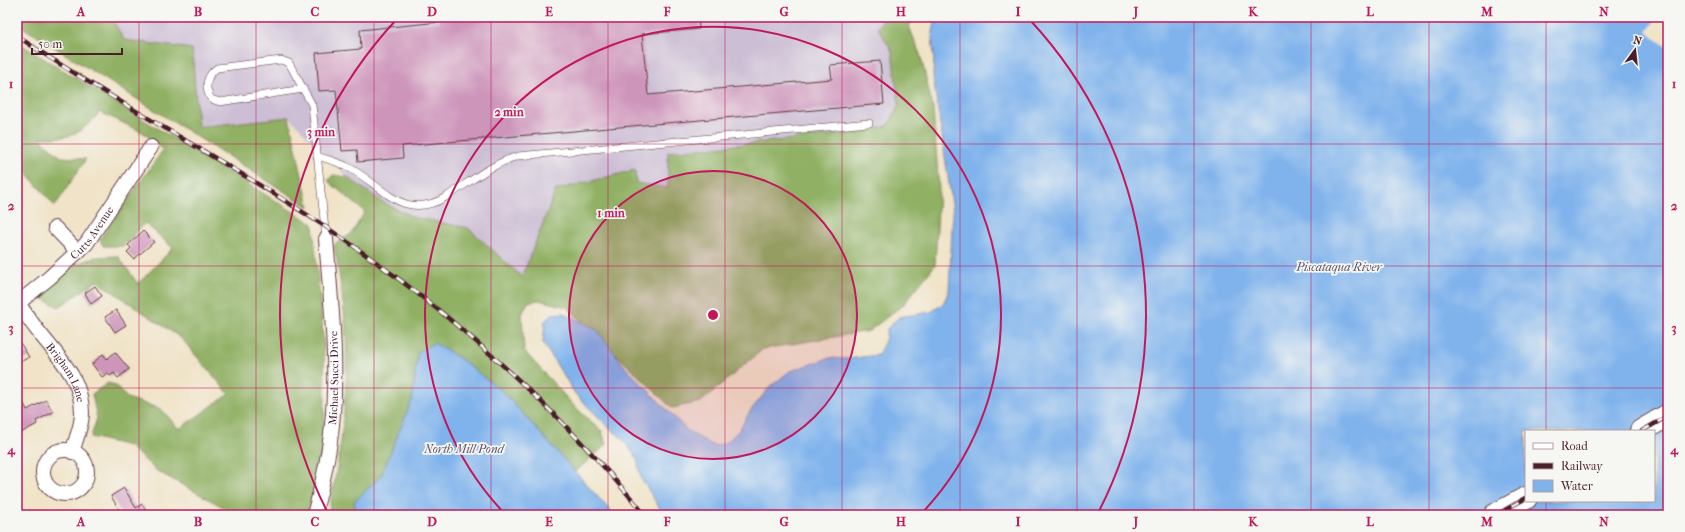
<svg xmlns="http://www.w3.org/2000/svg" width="1685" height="532" viewBox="0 0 1685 532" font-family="'IM FELL French Canon',serif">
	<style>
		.industrial { fill: #ccbed4 }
		.forest { fill: #90b063; stroke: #6d6847 }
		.water { fill: #80b3ec; stroke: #65698c; fill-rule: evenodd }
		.pier { fill: #f0e3c7 }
		.building { fill: #ce95bb }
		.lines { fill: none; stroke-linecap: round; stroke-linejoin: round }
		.lane-casing { stroke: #633c42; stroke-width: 8 }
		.street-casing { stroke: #633c42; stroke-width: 16 }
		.primary-casing { stroke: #633c42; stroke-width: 24 }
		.lane { stroke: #fff; stroke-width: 7 }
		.street { stroke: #fff; stroke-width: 14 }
		.primary { stroke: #fff; stroke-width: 22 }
		.rail-casing { stroke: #4a1f2b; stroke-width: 4.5 }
		.rail { stroke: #f6f6f2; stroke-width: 3; stroke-dasharray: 9; stroke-linecap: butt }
		.grid { fill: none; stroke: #c2185b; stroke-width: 1; stroke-opacity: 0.55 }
		.ring { fill: none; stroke: #c2185b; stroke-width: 2 }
		.labels { text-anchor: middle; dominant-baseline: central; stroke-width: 3.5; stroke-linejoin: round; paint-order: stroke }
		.street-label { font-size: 11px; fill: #4a1f2b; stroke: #f6f6f2 }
		.water-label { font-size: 12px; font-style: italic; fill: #5d536f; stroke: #f6f6f2 }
		.centre { fill: #c2185b; stroke: #f6f6f2; stroke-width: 2 }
		.ring-label { font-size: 12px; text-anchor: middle; font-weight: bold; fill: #c2185b; stroke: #f6f6f2; stroke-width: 3.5; stroke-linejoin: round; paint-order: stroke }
		.neatline { fill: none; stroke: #c2185b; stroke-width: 1.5 }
		.grid-label { font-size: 13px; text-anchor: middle; font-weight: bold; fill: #c2185b }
	</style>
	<rect width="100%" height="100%" fill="#f6f6f2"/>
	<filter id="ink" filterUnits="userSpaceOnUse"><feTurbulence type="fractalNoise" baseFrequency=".025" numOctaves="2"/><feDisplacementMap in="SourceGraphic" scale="8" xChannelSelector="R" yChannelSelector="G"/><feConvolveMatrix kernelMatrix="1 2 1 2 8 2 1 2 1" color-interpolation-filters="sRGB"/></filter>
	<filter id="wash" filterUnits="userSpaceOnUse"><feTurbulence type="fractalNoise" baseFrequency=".012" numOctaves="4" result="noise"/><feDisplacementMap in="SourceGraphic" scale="16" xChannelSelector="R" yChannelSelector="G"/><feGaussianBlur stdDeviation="0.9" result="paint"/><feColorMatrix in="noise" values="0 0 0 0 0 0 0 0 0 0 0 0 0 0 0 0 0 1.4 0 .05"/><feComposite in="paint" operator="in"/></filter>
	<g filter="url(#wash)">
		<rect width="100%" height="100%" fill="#f0e3c7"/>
		<!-- industrial -->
		<polygon class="industrial" points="111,17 884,17 878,28 892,51 899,105 888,126 862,132 668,152 668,188 635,183 635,170 522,278 468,228 413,217 384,203 367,191 347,177 289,117 198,127 192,49 124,40"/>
		<!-- forest -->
		<g class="forest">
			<polygon points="17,17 111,17 124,40 192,49 198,127 289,117 309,207 27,30 17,23"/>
			<path d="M884,17H915L909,26L921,57L933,108L939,190L935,265L904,304L869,331L763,349L701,402L672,408L567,307L539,300L528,302L522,314L524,351L575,407L602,431L606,445L575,472L504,393L418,352L412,400L381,477L354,502L358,515H328C342,449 351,379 344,311C342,289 338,267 334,245L351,234L365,212L328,181L333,175L347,177L384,203L413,217L468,228L522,277L556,190L635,170L636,183L668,188V152L862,132L888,126L899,105L892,51L878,28Z"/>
			<path d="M17,42L313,224C320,307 333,394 318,477C315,490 310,503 306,515H232L225,508L157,471L129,446L91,437L97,418L92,394L108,383L115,385L127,398L161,409L179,429L229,394L181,338L97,281L59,307L37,296L74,265L96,257L118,256L138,284L173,248L145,223L123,246H103L100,239L163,150L144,133L100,112C77,137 72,138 39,138L61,157L86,159L55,206L21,167L17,169Z"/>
		</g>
		<!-- water -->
		<g class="water">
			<path d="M936,17H1655L1668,38V184L1664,211L1668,235V515H664L641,478L637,459L622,438L612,430L576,395L543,343L545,321L552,314L563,313L596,329L626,368L688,431L714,446L726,443L739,430L751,410L770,387L790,371L829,358L848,359L878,355L885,341L887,329L899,317L931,312L943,304L949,291L953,210L933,77L934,56L932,37ZM1526,431H1654V501H1526Z"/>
			<polygon points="434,343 461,359 504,393 614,515 358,515 354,502 381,476 412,400 418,352"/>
		</g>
		<!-- pier -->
		<polygon class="pier" points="1657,17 1668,34 1668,48 1647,32"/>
		<g id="blocks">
			<!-- building -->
			<g class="building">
				<polygon points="440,17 698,17 699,29 642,34 648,95 832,79 830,65 880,61 884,104 402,146 403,158 358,162 357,150 342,151 336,90 319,91 316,53 361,49 360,30 440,22"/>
				<polygon points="143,231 154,242 134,259 127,252 131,248 128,245"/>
				<polygon points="95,286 102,296 91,304 85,293"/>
				<polygon points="116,310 126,325 115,332 105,317"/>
				<polygon points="17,338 29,357 17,364"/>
				<polygon points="115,352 129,369 118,378 114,373 110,376 108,373 102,377 92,364 103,354 107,359"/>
				<polygon points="17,390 27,410 46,400 53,412 36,421 37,424 17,435"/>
				<polygon points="124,488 136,508 142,504 149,515 122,515 111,496"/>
			</g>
		</g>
	</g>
	<g filter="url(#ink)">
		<use href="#blocks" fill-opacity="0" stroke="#633c42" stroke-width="1"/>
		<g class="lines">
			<!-- lane casing -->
			<g class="lane-casing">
				<g id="lane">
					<path d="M303,89L220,102L211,99C204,87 206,76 217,68L281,60L289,63L312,105L326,239"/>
					<path d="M317,156C327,159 337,162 346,166C383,184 401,223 446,197C470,182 491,164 518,156L869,123"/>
				</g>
			</g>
			<!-- street casing -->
			<g class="street-casing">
				<g id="street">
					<polyline points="55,228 78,252"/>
					<path id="s1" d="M18,303C25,313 31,322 38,331C58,357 82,378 82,413C82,426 76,439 72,452"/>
					<path id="s2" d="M17,304L49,278L86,244L151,147"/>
					<circle cx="65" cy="472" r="22"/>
					<path id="s3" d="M314,515C322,486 329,456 332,425C338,363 331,301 326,239"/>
				</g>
			</g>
			<!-- primary casing -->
			<g class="primary-casing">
				<g id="primary">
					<polyline points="1641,431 1668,415"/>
					<polyline points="1495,515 1526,498"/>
				</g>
			</g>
			<!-- lane -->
			<use href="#lane" class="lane"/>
			<!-- street -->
			<use href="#street" class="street"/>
			<!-- primary -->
			<use href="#primary" class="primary"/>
			<!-- rail casing -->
			<g class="rail-casing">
				<g id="rail">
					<path d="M17,36C117,104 225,160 326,227C445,307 554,404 645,515"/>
					<polyline points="1642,431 1668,416"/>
					<polyline points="1496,515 1526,498"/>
				</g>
			</g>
			<!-- rail -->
			<use href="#rail" class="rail"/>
		</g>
	</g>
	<!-- grid -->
	<path class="grid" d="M139,17V515M256,17V515M374,17V515M491,17V515M608,17V515M725,17V515M842,17V515M960,17V515M1077,17V515M1194,17V515M1311,17V515M1429,17V515M1546,17V431M17,144H1668M17,266H1668M17,388H1668M1546,501V515"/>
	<!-- distance rings -->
	<circle cx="713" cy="315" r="144" fill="#c2185b" fill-opacity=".12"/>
	<g class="ring">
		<circle cx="713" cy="315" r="144"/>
		<path d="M504 513A288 288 0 1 1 922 513"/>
		<path d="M329 515A433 433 0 0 1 396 20M1030 20A433 433 0 0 1 1097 515"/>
	</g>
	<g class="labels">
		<!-- street labels -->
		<g class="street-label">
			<text stroke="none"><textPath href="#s2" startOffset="104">Cutts Avenue</textPath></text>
			<text stroke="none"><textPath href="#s1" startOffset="85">Brigham Lane</textPath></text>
			<text stroke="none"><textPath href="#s3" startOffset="139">Michael Succi Drive</textPath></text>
		</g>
		<!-- water labels -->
		<g class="water-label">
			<text x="1339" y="267">Piscataqua River</text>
			<text x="464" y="449">North Mill Pond</text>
		</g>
	</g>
	<circle cx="713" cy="315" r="6" class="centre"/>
	<g class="ring-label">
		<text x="509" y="116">2 min</text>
		<text x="321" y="136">3 min</text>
		<text x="611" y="217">1 min</text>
	</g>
	<!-- margin -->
	<rect width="1685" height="532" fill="none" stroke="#f6f6f2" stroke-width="44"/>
	<!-- legend -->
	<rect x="1525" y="430" width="130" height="72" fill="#f6f6f2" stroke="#b1a0a2"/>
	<rect x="1533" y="443" width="20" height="6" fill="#ffffff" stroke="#b1a0a2"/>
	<text x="1561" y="450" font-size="12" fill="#4a1f2b">Road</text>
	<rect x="1533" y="463" width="20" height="6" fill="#4a1f2b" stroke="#b1a0a2"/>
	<text x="1561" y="470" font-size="12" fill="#4a1f2b">Railway</text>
	<rect x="1533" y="480" width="20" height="12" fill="#80b3ec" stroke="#b1a0a2"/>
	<text x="1561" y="490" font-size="12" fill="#4a1f2b">Water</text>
	<!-- north arrow -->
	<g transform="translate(1635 50) rotate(15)" stroke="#f6f6f2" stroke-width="3" paint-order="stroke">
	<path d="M0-3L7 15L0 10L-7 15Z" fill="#4a1f2b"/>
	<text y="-6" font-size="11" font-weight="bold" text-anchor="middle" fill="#4a1f2b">N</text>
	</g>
	<!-- scale -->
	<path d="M32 48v6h90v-6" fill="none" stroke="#4a1f2b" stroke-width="2"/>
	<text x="38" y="48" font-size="12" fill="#4a1f2b" stroke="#f6f6f2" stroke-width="3" paint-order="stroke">50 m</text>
	<rect x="22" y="22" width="1641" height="488" class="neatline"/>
	<g class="grid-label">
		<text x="81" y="16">A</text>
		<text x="198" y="16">B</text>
		<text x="315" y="16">C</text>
		<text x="432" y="16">D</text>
		<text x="549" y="16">E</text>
		<text x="667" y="16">F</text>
		<text x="784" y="16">G</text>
		<text x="901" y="16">H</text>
		<text x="1018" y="16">I</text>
		<text x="1136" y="16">J</text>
		<text x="1253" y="16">K</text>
		<text x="1370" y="16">L</text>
		<text x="1487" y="16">M</text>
		<text x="1604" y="16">N</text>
		<text x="11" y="88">1</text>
		<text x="1674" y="88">1</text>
		<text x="11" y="210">2</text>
		<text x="1674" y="210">2</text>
		<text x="11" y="332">3</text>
		<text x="1674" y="332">3</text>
		<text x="11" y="454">4</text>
		<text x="1674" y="454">4</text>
		<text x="81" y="526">A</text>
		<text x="198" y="526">B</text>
		<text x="315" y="526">C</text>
		<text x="432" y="526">D</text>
		<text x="549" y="526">E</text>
		<text x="667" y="526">F</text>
		<text x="784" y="526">G</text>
		<text x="901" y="526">H</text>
		<text x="1018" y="526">I</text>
		<text x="1136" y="526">J</text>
		<text x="1253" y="526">K</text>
		<text x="1370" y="526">L</text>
		<text x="1487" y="526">M</text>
		<text x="1604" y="526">N</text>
	</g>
</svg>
